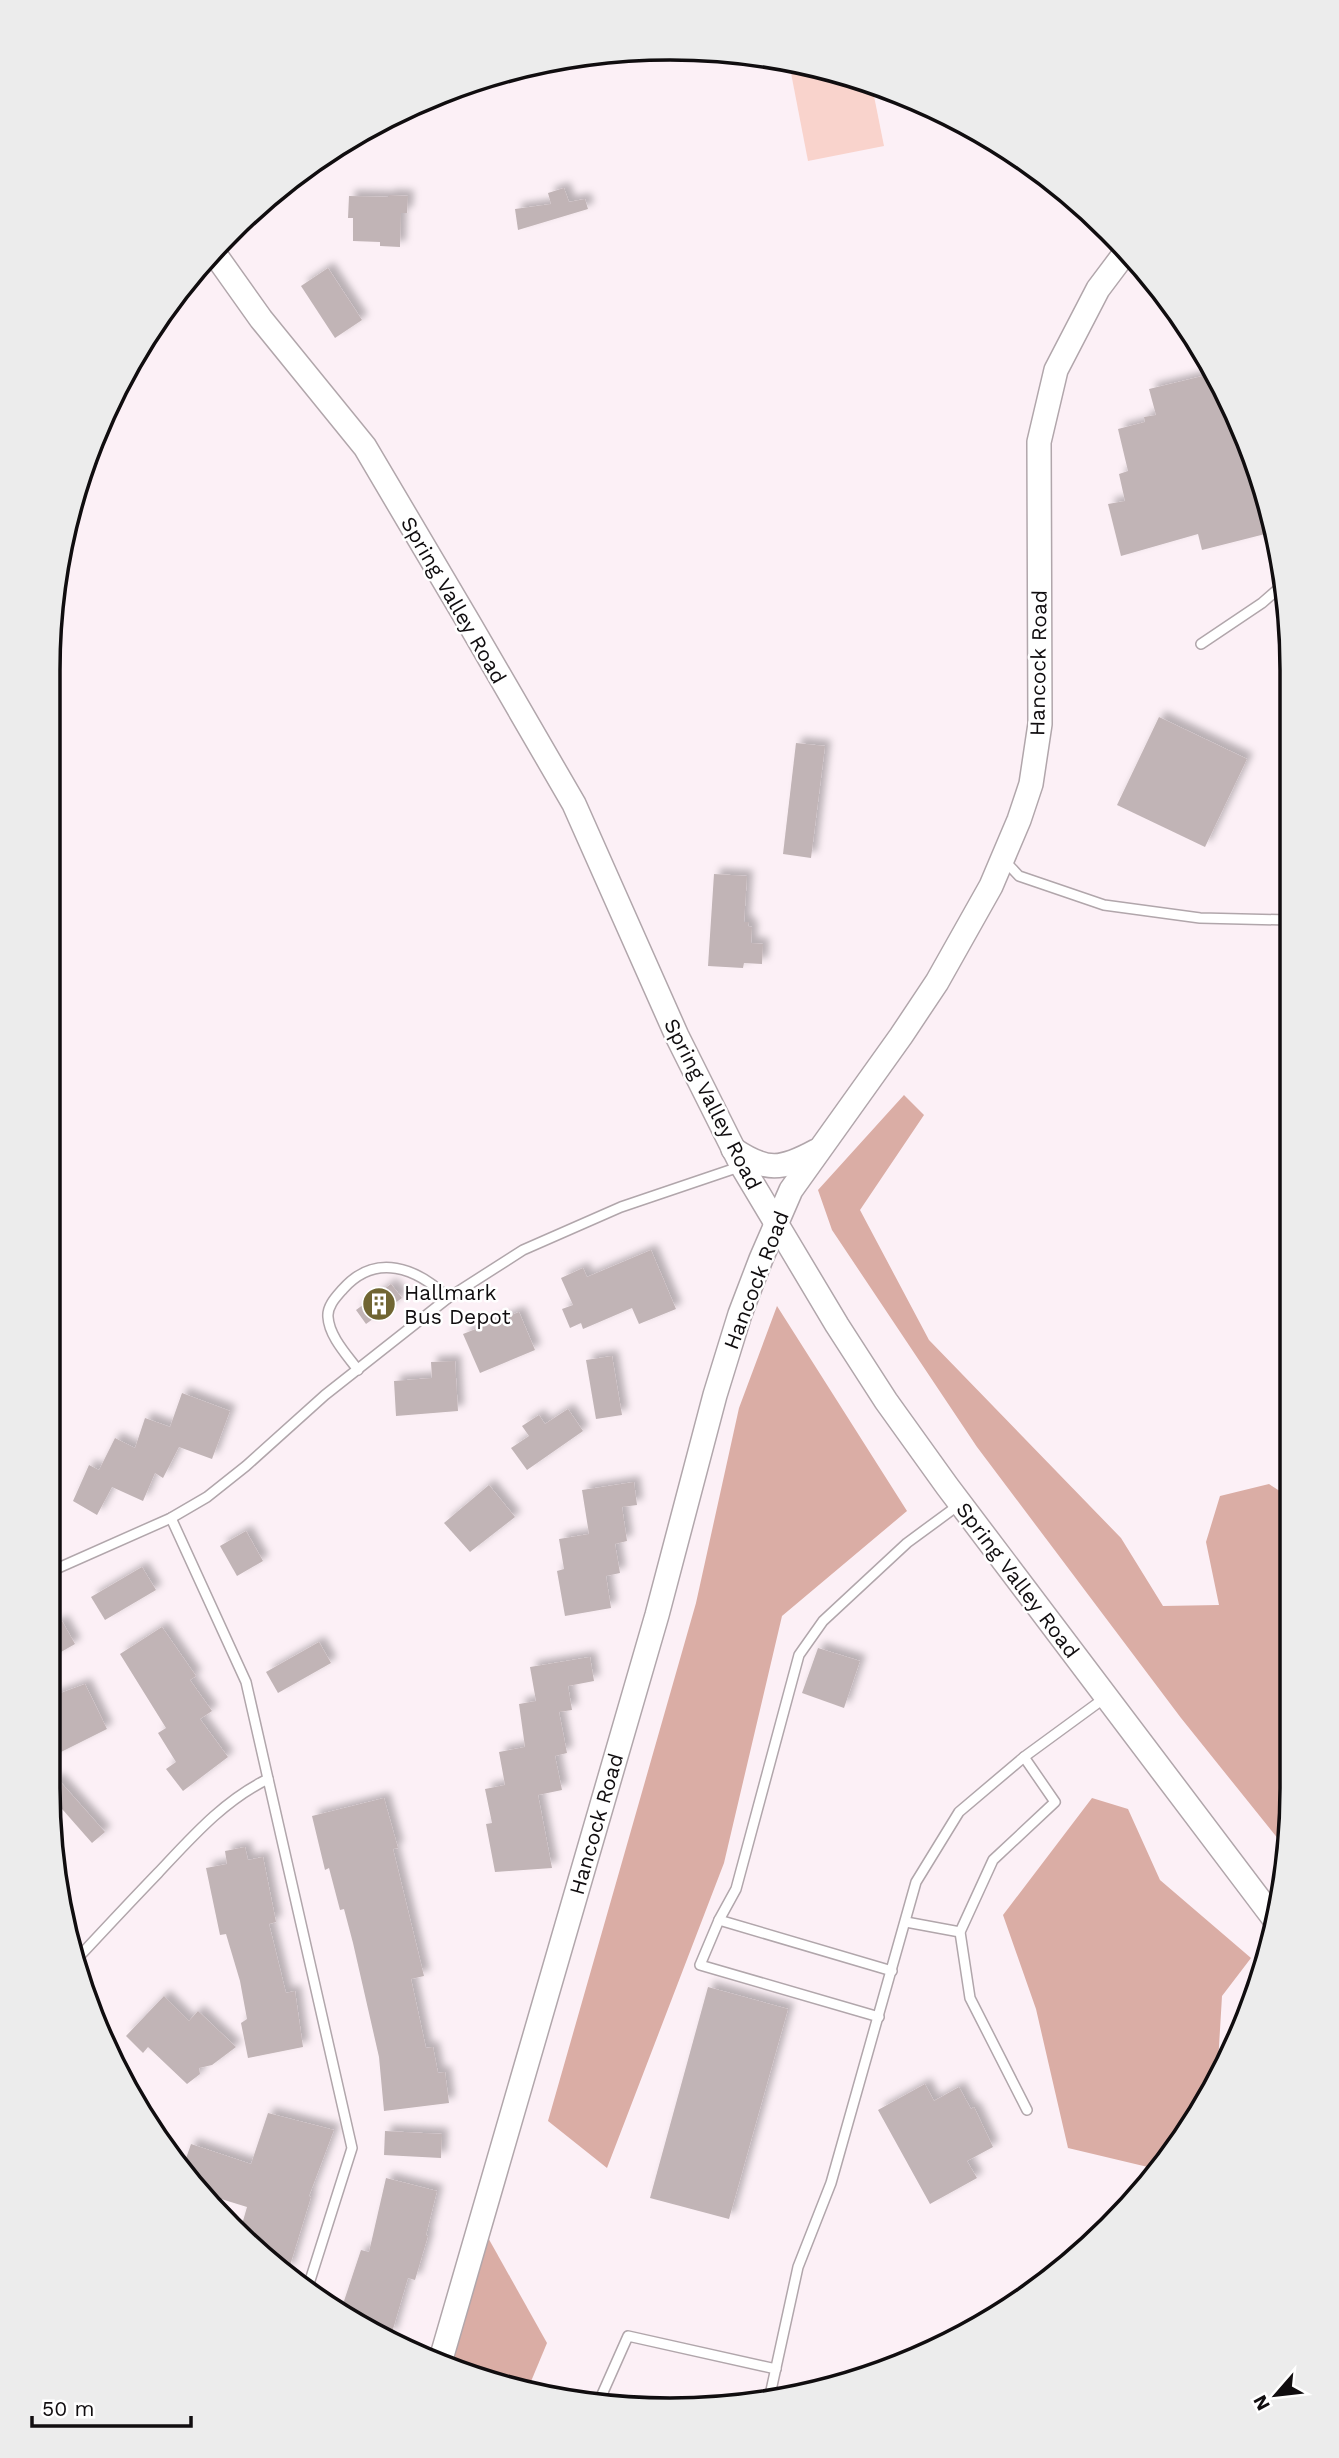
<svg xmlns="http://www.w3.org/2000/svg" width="1339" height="2458" viewBox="0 0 1339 2458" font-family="'Work Sans',sans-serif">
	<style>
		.green { fill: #f9d3cc }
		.forest { fill: #daada5 }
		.building { fill: #c1b4b6; filter: url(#shadow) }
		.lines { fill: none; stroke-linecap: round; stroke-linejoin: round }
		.lane-casing { stroke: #b1a6ab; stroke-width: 12 }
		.secondary-casing { stroke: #b1a6ab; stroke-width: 26 }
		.lane { stroke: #fff; stroke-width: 9 }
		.secondary { stroke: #fff; stroke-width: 23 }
		.labels { text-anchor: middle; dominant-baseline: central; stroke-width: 5; stroke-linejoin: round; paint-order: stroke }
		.street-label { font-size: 21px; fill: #100d0f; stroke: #fff }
		.poi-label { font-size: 21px; fill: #100d0f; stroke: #fff; text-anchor: start }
		.rim { fill: none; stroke: #100d0f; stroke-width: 3.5 }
	</style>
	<defs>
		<filter id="shadow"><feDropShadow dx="6" dy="-6" stdDeviation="3.5" flood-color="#0004"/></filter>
	</defs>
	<rect width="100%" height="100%" fill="#fcf0f6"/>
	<!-- green -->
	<polygon class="green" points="818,68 871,81 884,146 808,161 791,73"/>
	<!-- forest -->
	<g class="forest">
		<polygon points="904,1095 924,1115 860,1210 929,1340 1121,1538 1163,1606 1219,1605 1206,1542 1220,1496 1269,1484 1289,1497 1290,1829 1287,1850 1181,1718 977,1447 832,1230 818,1190"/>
		<polygon points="777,1306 907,1511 782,1616 724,1863 607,2168 548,2121 696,1603 739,1408"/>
		<polygon points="1092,1798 1128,1809 1160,1880 1251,1958 1222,1996 1217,2080 1209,2099 1152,2168 1068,2148 1036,2009 1003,1915"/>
		<polygon points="486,2234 547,2343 527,2391 509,2390 451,2364"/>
	</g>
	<!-- building -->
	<g class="building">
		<polygon points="564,188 569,202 585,199 588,209 518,230 515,209 551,204 548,193"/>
		<polygon points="389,195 408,196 407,213 401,213 400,247 380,246 380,242 353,241 353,218 348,218 349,196 389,197"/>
		<polygon points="328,268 362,320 335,338 301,286"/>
		<polygon points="1211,374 1259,469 1273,532 1202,550 1198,534 1121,556 1108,504 1125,501 1119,474 1128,471 1118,429 1145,422 1144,417 1156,415 1149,389"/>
		<polygon points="1159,717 1247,759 1205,847 1117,805"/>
		<polygon points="796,743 825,746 811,858 783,854"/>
		<polygon points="714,874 747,876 744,922 749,922 748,926 752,927 751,943 763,944 762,964 744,963 743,968 708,966"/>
		<polygon points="651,1250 676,1309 639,1324 632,1308 583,1329 581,1323 570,1328 562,1309 573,1305 561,1278 583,1268 587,1277"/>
		<polygon points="391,1284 402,1298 366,1324 356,1310"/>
		<polygon points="519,1312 535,1350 480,1373 463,1334"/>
		<polygon points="612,1356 622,1415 596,1419 586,1360"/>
		<polygon points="455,1361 458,1411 396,1416 394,1381 432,1378 431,1362"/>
		<polygon points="182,1393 230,1411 212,1459 179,1447 163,1478 155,1473 143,1501 112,1487 97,1515 73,1501 89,1465 99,1470 115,1438 135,1448 145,1418 170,1427"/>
		<polygon points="568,1409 583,1431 527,1470 511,1448 529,1436 522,1426 539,1415 545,1424"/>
		<polygon points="634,1482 637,1505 622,1507 627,1541 615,1544 620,1573 606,1576 611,1608 565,1616 557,1571 564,1569 559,1539 589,1534 582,1490"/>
		<polygon points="489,1485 515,1517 470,1552 444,1523"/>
		<polygon points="246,1531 263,1561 237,1576 220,1546"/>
		<polygon points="142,1567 156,1590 105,1620 91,1597"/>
		<polygon points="62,1621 75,1644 47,1660 47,1629"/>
		<polygon points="162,1627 196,1676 190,1680 212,1711 200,1719 228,1757 183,1791 166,1769 176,1762 158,1733 166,1728 120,1654"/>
		<polygon points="319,1642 331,1663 278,1693 266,1672"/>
		<polygon points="818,1648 860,1661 844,1708 802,1693"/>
		<polygon points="590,1657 594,1681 568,1686 572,1710 559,1712 567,1753 555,1756 562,1790 538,1795 552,1868 495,1872 486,1824 492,1823 485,1789 505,1785 499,1752 525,1747 519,1704 536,1701 530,1667"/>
		<polygon points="85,1684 107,1729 47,1759 47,1698"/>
		<polygon points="57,1778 105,1832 92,1843 48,1793 47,1787"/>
		<polygon points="384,1798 398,1848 393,1849 424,1976 411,1979 426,2048 433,2047 438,2073 445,2072 449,2103 384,2111 379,2057 353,1943 344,1909 340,1910 329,1868 325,1870 312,1816"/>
		<polygon points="245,1847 248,1860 263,1857 276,1922 269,1924 286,1993 295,1991 303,2047 248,2058 241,2023 247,2019 240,1981 226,1934 220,1935 206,1868 227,1864 225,1851"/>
		<polygon points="708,1987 788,2009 729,2219 650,2198"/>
		<polygon points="164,1996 189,2021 198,2011 236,2047 212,2065 199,2068 200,2074 187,2084 148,2047 143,2053 126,2036"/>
		<polygon points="925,2084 934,2101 959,2087 971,2109 974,2107 993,2147 967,2161 977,2178 930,2204 878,2110"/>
		<polygon points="268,2113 334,2130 309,2196 311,2197 288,2272 241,2228 247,2207 205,2194 181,2173 191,2144 251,2164"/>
		<polygon points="385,2131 442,2134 441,2158 384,2155"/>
		<polygon points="386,2178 437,2191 426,2235 428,2236 415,2280 408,2278 391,2336 340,2313 361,2250 369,2252"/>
	</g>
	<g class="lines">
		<!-- lane casing -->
		<g class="lane-casing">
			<g id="lane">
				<polyline points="1201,644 1262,603 1285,583"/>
				<polyline points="1004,860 1019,876 1104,905 1200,918 1288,920"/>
				<path d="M358,1370C347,1355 329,1336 328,1317C327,1306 336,1297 343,1289C376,1252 417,1268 448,1298"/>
				<polyline points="171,1518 246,1682 352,2148 307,2290"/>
				<polyline points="47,1573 171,1518 207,1497 246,1466 325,1395 448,1298 523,1250 621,1207 742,1166"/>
				<polyline points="1024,1757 1055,1802 993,1860 960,1932 970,1998 1027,2110"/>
				<polyline points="719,1920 892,1971"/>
				<polyline points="906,1922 960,1932"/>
				<path d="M76,1960C103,1931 130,1902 158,1873C191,1838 224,1800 268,1779"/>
				<polyline points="879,2017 700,1965 719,1920 736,1889 799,1655 823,1621 907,1543 960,1504"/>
				<polyline points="770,2395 798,2267 831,2183 916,1882 959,1812 1024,1757 1106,1697"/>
				<polyline points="600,2399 628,2336 776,2369"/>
			</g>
		</g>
		<!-- secondary casing -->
		<g class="secondary-casing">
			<g id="secondary">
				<polyline points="212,250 261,319 365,447 469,623 574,804 677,1036 742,1166 837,1325 886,1401 947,1486 1275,1920"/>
				<path d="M733,1149C767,1172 781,1170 816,1151"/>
				<polyline points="441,2359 657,1615 715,1395 740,1314 761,1259 791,1190 901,1036 937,982 991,886 1019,820 1031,784 1040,724 1039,442 1056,370 1098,289 1125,253"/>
			</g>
		</g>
		<!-- lane -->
		<use href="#lane" class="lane"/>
		<!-- secondary -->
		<use href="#secondary" class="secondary"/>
	</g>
	<!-- icons -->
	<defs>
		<g id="building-disc" transform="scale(1.75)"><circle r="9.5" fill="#706532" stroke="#fff"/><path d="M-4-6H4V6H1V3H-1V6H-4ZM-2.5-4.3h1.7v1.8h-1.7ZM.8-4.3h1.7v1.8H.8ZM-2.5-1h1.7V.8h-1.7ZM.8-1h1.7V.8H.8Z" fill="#fff"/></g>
	</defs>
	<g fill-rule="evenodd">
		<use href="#building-disc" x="379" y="1304"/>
	</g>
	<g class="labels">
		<!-- street labels -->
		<g class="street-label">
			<text transform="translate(454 600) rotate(60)">Spring Valley Road</text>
			<text transform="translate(1038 663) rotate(-89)">Hancock Road</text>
			<text transform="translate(713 1104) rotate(63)">Spring Valley Road</text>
			<text transform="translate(756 1280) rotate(-69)">Hancock Road</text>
			<text transform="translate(1018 1580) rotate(53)">Spring Valley Road</text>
			<text transform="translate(596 1824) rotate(-74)">Hancock Road</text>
		</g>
		<!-- poi labels -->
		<g class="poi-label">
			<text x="404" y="1292">Hallmark<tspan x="404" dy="24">Bus Depot</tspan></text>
		</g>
	</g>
	<!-- crop -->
	<path d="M0 0H1339V2458H0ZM670 60H670A610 610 0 0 1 1280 670V1788A610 610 0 0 1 670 2398H670A610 610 0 0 1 60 1788V670A610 610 0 0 1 670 60Z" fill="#ececec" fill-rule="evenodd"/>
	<path class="rim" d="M670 60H670A610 610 0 0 1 1280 670V1788A610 610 0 0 1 670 2398H670A610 610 0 0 1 60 1788V670A610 610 0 0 1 670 60Z"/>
	<!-- north arrow -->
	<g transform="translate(1276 2395) rotate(242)" stroke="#ffffff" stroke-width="5" paint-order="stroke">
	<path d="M0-5L12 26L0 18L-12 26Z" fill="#100d0f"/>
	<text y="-10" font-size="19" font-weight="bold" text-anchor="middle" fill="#100d0f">N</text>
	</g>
	<!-- scale -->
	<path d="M32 2416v10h159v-10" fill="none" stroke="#100d0f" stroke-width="3.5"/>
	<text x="42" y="2416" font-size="21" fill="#100d0f" stroke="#ffffff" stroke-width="5" paint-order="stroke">50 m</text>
</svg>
